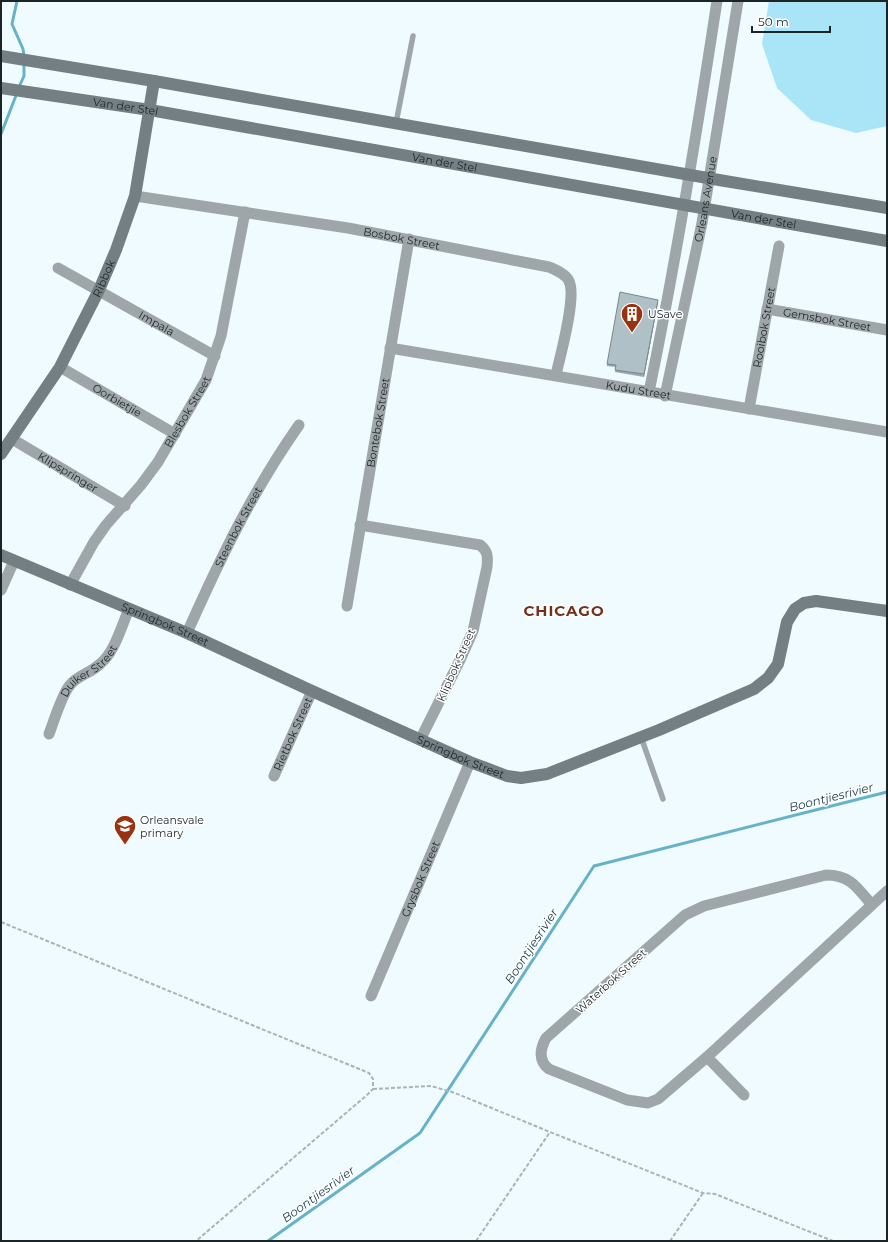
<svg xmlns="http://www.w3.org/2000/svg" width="888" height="1242" viewBox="0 0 888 1242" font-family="Montserrat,sans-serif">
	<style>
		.green { fill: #aae5f7 }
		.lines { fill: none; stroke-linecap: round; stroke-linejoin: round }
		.stream { stroke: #66b2c7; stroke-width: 3 }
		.path { stroke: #aab3b7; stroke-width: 2; stroke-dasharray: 4 2; stroke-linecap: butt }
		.lane { stroke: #9ea6a9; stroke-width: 5.5 }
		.street { stroke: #9ea6a9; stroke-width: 11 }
		.secondary { stroke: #737f82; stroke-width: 12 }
		.wall { fill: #96a6ab }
		.shaded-wall { fill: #7a878b }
		.building { fill: #afc1c7; stroke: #7a878b }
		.labels { text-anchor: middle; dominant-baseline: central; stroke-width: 3; stroke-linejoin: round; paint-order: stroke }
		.street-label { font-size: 11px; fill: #1d2426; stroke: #fff }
		.poi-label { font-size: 11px; fill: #1d2426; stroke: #fff; text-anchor: start }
		.water-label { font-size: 12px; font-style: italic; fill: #173b44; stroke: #fff }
		.district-label { font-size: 15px; font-weight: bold; letter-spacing: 1px; fill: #73301b; stroke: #fff }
	</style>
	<rect width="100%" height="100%" fill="#f0fbff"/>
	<!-- green -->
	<polygon class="green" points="769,1 887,1 887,126 856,133 811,120 777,88 762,44"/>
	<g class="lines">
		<!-- stream -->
		<g class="stream">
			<polyline points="17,1 12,24 23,49 24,56"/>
			<polyline points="19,87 24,76 24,62"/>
			<polyline points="1,134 17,93"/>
			<polyline points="268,1241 420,1133 594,866 887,792"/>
		</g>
		<!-- path -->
		<g class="path">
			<polyline points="1,922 369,1073 373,1079 373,1089 367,1095 196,1241"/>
			<polyline points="373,1089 431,1086 455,1093 550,1132 703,1193 715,1194 833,1241"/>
			<polyline points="476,1241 550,1132"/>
			<polyline points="670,1241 703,1193"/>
		</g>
		<!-- lane -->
		<g class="lane">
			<polyline points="396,123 413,36"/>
			<polyline points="641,737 663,799"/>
		</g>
		<!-- street -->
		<g class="street">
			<path id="s1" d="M135,196L348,228L549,267C556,270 566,274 569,281C577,297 560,356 556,375"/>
			<path id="s2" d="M58,268L215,356"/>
			<path id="s3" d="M767,309L887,330"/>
			<path id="s4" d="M390,348L887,432"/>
			<path id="s5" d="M60,367L175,434"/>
			<path d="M649,392C676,262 697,132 717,1"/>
			<path id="s6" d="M665,396L702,223L738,1"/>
			<path id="s7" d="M749,409L779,246"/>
			<path id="s8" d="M12,439L125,506"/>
			<path d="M360,525L480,545C488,551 488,557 487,567L473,631L460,660L420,740"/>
			<path id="s9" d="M70,585L94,542L106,525L141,485L158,462L206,380L221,336L245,212"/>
			<polyline points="1,590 14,561"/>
			<path id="s10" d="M347,606L409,239"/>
			<path id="s11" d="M187,633C220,559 252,492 299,425"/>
			<path id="s12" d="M49,734C54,721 62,694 70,685C78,675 91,673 100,664C115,652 121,627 129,609"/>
			<path id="s13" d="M274,776L312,691"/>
			<path d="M871,904C857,887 850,875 826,875L704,906L685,915L546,1038C540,1049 538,1061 549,1069L627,1100L648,1103L658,1099L707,1057L887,891"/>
			<path id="s14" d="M371,996L470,762"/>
			<polyline points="707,1057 744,1095"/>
		</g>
		<!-- secondary -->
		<g class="secondary">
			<polyline points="1,56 154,81 719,180 887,208"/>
			<path id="s15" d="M1,88L150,110L887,241"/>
			<path id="s16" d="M1,454L60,367L99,290L116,250L135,196L154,81"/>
			<path id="s17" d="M1,555L187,633L312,691L470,762L507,776L521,778L547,774L659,730L754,689L768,678L778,664L787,622L795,609L804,603L816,601L887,611"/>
		</g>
	</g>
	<!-- wall -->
	<polygon class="wall" points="658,302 644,377 615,372 616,367 607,366 607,364"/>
	<!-- shaded-wall -->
	<polygon class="shaded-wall" points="658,300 658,302 644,377 644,374"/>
	<!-- building -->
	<polygon class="building" points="620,292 658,300 644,374 615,370 616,365 607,364"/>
	<!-- icons -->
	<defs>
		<g id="building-pin" transform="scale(1.15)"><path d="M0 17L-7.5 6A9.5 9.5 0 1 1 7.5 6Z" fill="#99320e" stroke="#fff"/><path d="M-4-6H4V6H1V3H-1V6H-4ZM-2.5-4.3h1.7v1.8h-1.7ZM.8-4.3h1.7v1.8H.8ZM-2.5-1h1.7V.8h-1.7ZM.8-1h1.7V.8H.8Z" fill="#fff"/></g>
		<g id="school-pin" transform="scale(1.15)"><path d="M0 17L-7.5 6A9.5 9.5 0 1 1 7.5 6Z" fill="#99320e" stroke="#fff"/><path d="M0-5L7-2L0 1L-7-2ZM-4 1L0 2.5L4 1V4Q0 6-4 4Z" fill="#fff"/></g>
	</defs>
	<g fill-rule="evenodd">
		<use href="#building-pin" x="632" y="314"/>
		<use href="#school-pin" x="125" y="826"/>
	</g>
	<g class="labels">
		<!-- street labels -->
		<g class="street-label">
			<text stroke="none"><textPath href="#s15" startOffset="126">Van der Stel</textPath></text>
			<text stroke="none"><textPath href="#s15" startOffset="450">Van der Stel</textPath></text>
			<text stroke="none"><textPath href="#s6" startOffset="201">Orleans Avenue</textPath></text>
			<text stroke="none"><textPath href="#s15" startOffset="774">Van der Stel</textPath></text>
			<text stroke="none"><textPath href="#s1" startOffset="270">Bosbok Street</textPath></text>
			<text stroke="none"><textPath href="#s16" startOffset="204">Ribbok</textPath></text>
			<text stroke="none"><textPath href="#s3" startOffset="61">Gemsbok Street</textPath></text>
			<text stroke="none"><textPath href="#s2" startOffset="113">Impala</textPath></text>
			<text stroke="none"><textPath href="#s7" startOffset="83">Rooibok Street</textPath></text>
			<text stroke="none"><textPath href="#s4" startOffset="252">Kudu Street</textPath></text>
			<text stroke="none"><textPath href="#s5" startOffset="66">Oorbietjie</textPath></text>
			<text stroke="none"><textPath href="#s9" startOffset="210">Blesbok Street</textPath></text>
			<text stroke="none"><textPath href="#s10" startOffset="186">Bontebok Street</textPath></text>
			<text stroke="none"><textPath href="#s8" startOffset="65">Klipspringer</textPath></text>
			<text stroke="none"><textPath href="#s11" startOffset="118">Steenbok Street</textPath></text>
			<text stroke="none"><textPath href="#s17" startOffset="178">Springbok Street</textPath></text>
			<text transform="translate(456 665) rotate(-66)">Klipbok Street</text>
			<text stroke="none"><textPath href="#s12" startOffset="77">Duiker Street</textPath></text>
			<text stroke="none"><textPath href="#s13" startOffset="46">Rietbok Street</textPath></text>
			<text stroke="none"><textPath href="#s17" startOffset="502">Springbok Street</textPath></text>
			<text stroke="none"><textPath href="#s14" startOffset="127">Grysbok Street</textPath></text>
			<text transform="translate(611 981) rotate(-42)">Waterbok Street</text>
		</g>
		<!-- poi labels -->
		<g class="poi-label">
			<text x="648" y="314">USave</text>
			<text x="140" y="820">Orleansvale<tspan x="140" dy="13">primary</tspan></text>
		</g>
		<!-- water labels -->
		<g class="water-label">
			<text transform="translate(831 797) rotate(-14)">Boontjiesrivier</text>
			<text transform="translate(531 946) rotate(-57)">Boontjiesrivier</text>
			<text transform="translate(318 1194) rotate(-36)">Boontjiesrivier</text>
		</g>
		<!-- district labels -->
		<g class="district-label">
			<text x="564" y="610">CHICAGO</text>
		</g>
	</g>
	<!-- border -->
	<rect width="888" height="1242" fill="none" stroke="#1d2426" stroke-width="4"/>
	<!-- scale -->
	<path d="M752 26v6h78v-6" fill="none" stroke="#1d2426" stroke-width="2"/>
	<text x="758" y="26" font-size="12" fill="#1d2426" stroke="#ffffff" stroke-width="3" paint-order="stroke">50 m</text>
</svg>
